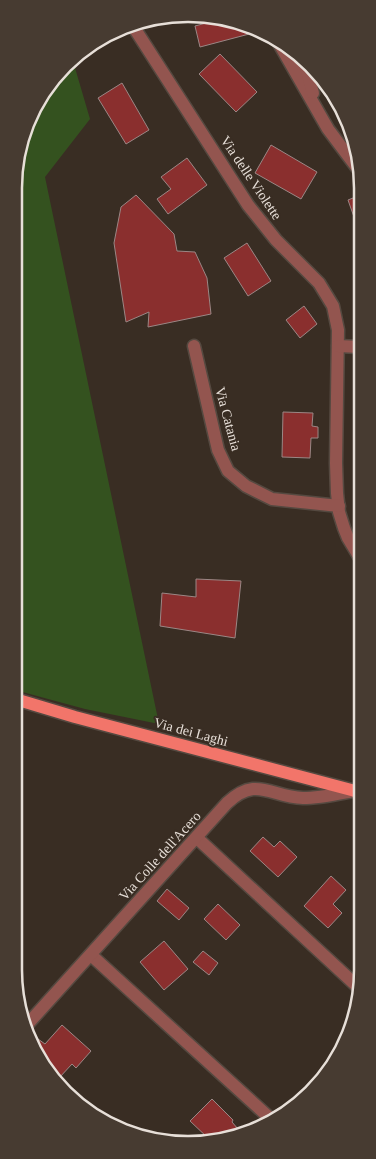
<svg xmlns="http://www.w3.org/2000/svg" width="376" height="1159" viewBox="0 0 376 1159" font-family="Georgia,serif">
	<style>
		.green { fill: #34521f }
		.building { fill: #8a2f2e; stroke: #9b8785 }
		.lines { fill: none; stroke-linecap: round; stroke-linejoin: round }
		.minor-casing { stroke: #554940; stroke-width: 15 }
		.major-casing { stroke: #554940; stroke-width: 15 }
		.minor { stroke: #93554f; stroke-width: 12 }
		.major { stroke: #f2756a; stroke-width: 12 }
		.labels { text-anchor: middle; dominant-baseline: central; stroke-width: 4; stroke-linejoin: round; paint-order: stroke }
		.street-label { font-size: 14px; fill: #e7dfd8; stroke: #392d23 }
		.rim { fill: none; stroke: #e7dfd8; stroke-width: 2.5 }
	</style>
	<rect width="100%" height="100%" fill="#392d23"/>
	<!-- green -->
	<polygon class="green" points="73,61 90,119 45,177 159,724 85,709 15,690 17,154 43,91"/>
	<!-- building -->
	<g class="building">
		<polygon points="225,18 251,28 253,33 200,47 195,26"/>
		<polygon points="220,54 257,92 236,112 199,74"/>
		<polygon points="122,83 149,130 126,144 98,98"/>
		<polygon points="271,145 317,172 301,199 255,173"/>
		<polygon points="187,158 207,185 168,214 157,199 171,189 161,177"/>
		<polygon points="136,195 174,234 177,251 195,252 207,278 211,314 148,327 149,312 126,322 114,243 121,207"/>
		<polygon points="358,196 361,203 361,214 354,217 348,200"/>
		<polygon points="247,243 271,281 248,296 224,258"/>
		<polygon points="304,306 317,324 300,338 286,320"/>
		<polygon points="283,412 313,413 312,426 318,427 318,438 311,438 310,458 282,457"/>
		<polygon points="196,579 241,581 235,638 160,626 162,593 196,597"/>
		<polygon points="263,837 274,847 280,841 297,857 278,877 250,851"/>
		<polygon points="331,876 346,890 333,904 342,913 328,928 304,906"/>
		<polygon points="167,889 189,908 179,920 157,901"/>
		<polygon points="218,904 240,925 226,940 204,919"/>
		<polygon points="164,941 188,969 164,990 140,962"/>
		<polygon points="203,951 218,963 209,975 193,962"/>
		<polygon points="62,1025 91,1051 76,1068 72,1064 59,1078 51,1071 49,1073 32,1046 38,1039 45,1044"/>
		<polygon points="212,1099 233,1120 232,1122 238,1129 228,1140 216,1140 212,1136 209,1139 190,1121"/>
	</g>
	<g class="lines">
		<!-- minor casing -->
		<g class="minor-casing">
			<g id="minor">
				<polyline points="133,26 248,205 276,240 319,283 333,306 338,330 336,463 337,493 339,512 344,528 348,538 360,558"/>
				<polyline points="276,38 328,129 361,173"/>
				<polyline points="304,61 313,93"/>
				<polyline points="194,346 218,450 228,471 246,486 272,499 339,506"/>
				<polyline points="338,346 360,347"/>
				<polyline points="197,838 359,988"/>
				<polyline points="91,955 273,1121"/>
				<path d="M25,1027L227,803C257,775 270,797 303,798C320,798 337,794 353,791"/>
			</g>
		</g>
		<!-- major casing -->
		<g class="major-casing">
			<polyline id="major" points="15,699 75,717 359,792"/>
		</g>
		<!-- minor -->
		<use href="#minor" class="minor"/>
		<!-- major -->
		<use href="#major" class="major"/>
	</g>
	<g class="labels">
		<!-- street labels -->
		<g class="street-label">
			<text transform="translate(251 178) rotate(56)">Via delle Violette</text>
			<text transform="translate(228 419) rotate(75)">Via Catania</text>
			<text transform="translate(191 732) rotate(15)">Via dei Laghi</text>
			<text transform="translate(160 856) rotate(-48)">Via Colle dell'Acero</text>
		</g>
	</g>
	<!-- crop -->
	<path d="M0 0H376V1159H0ZM188 22H188A166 166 0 0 1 354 188V970A166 166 0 0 1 188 1136H188A166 166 0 0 1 22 970V188A166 166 0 0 1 188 22Z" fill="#473b31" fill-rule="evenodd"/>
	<path class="rim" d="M188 22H188A166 166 0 0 1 354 188V970A166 166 0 0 1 188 1136H188A166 166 0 0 1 22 970V188A166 166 0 0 1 188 22Z"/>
</svg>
